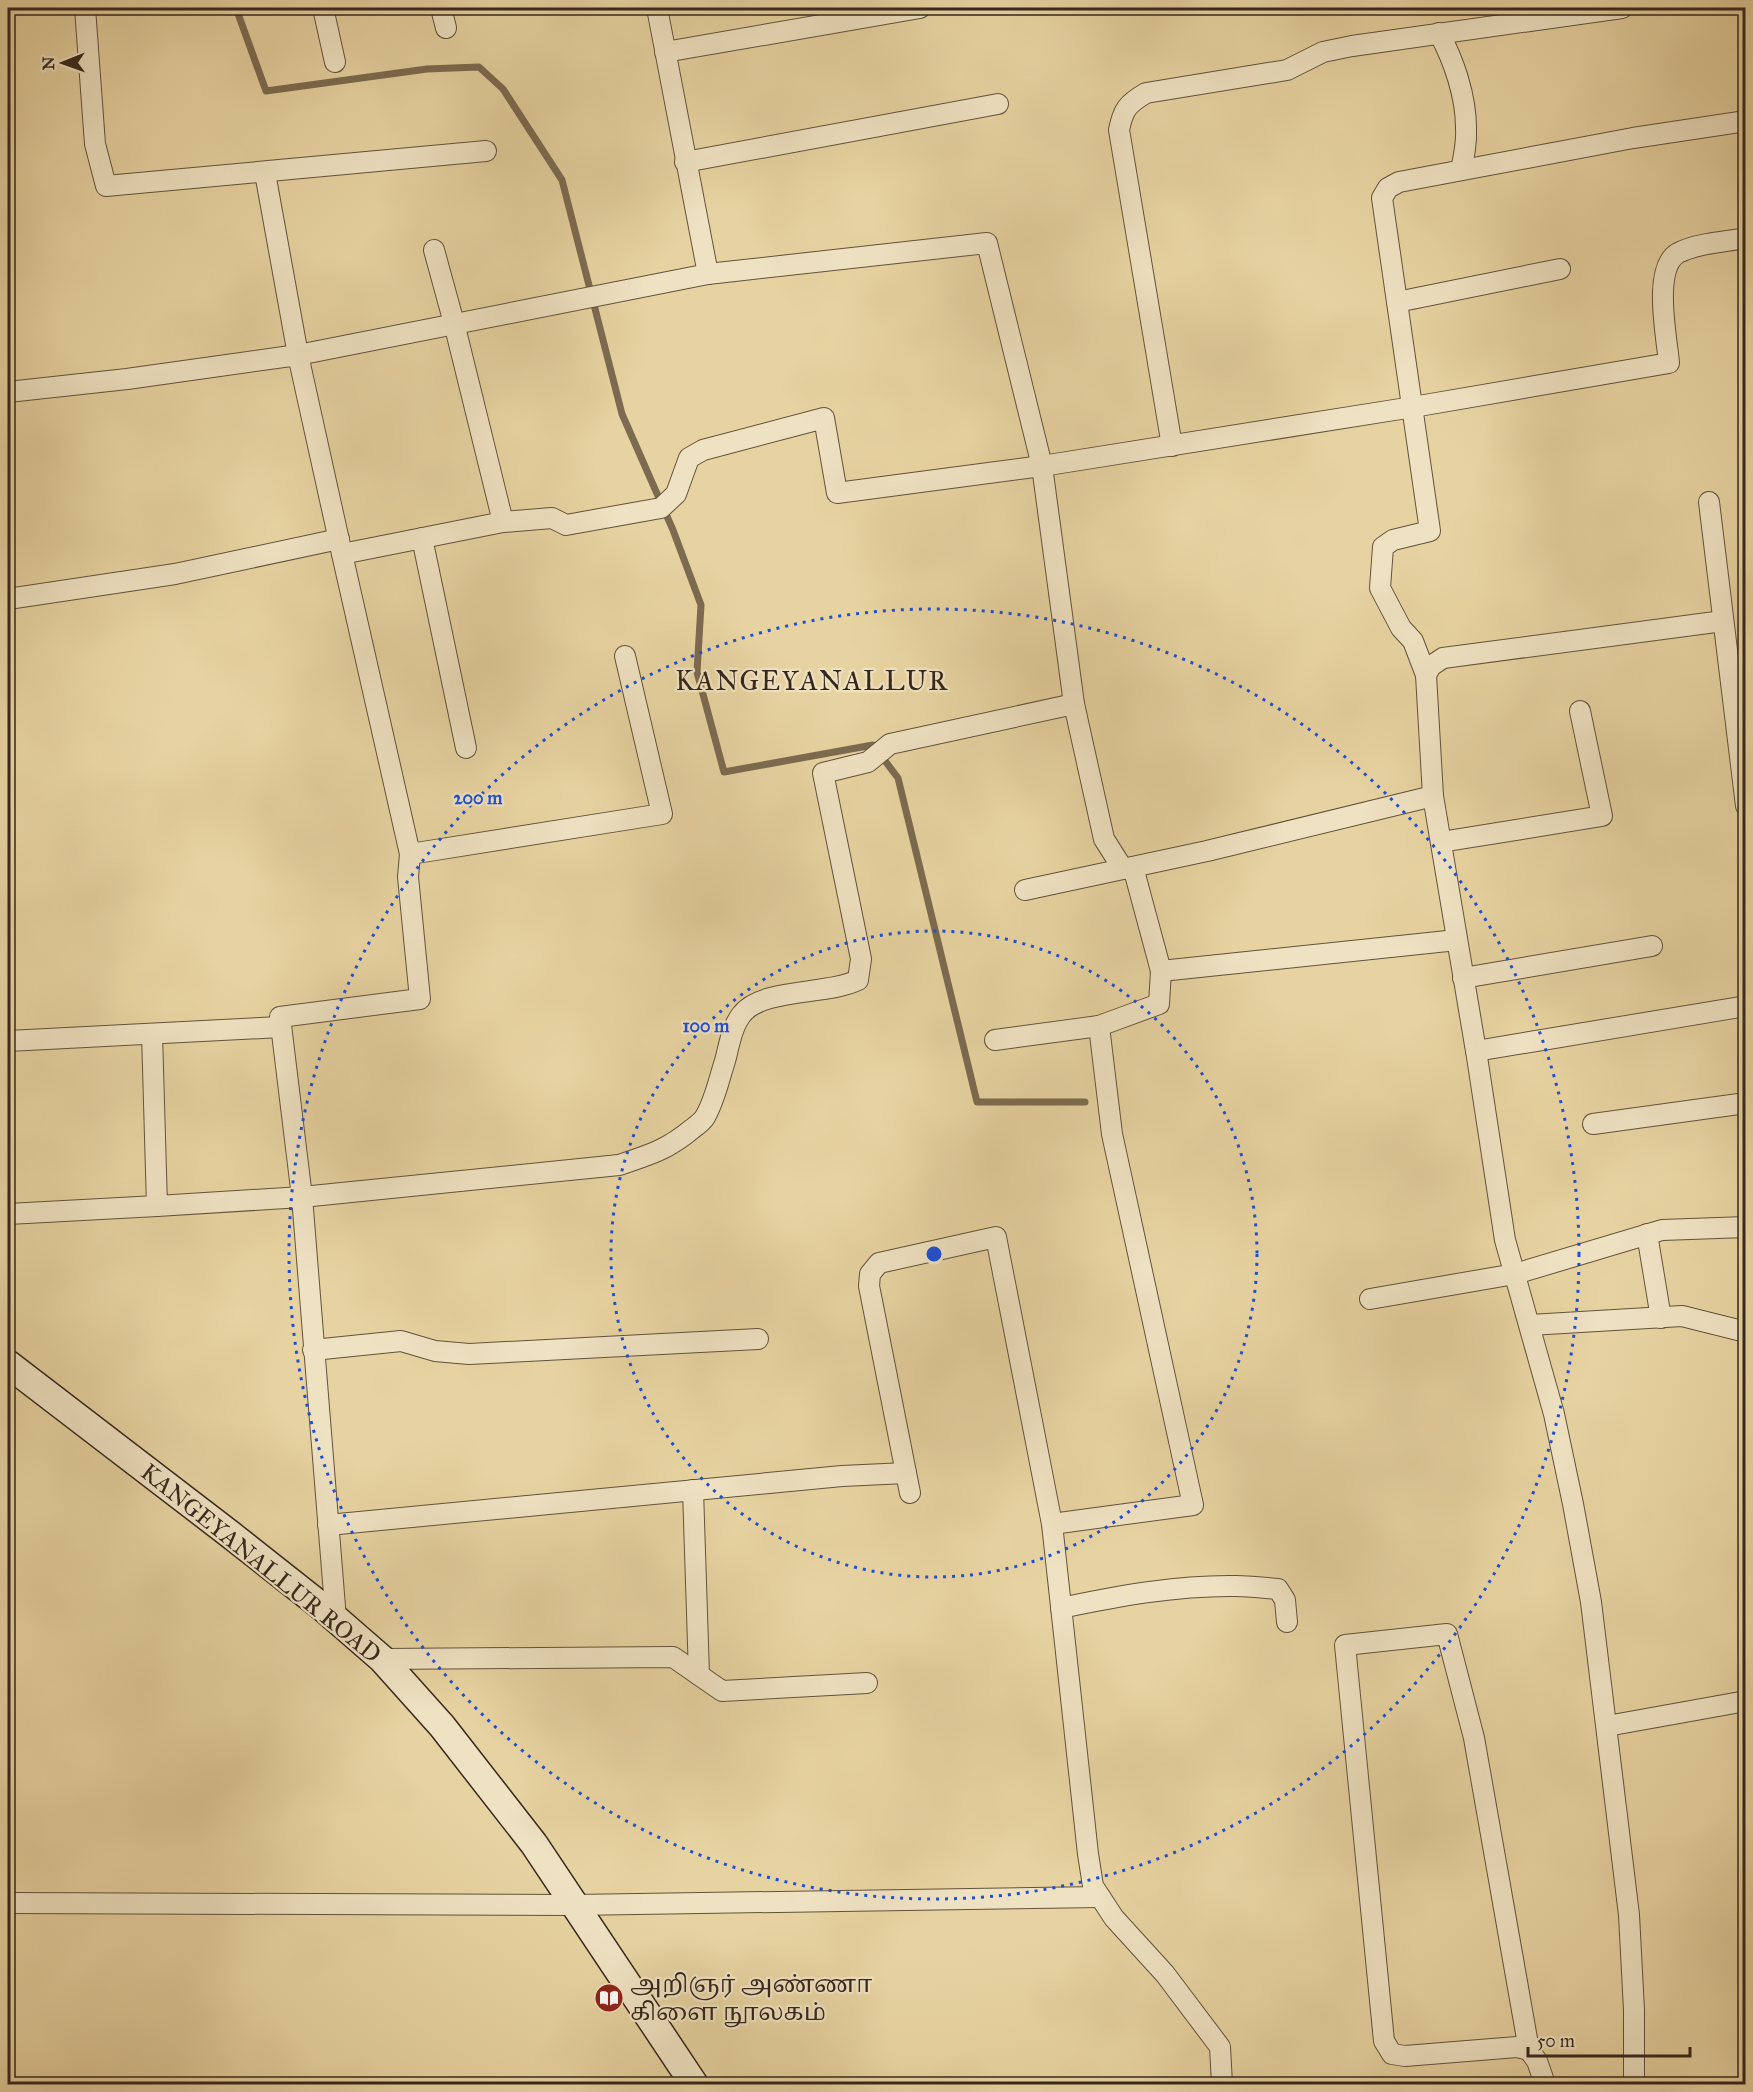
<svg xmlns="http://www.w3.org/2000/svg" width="1753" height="2092" viewBox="0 0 1753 2092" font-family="'IM FELL Great Primer','Noto Serif Tamil',serif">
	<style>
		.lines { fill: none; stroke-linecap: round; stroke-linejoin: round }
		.stream { stroke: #7c6b51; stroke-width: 7 }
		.street-casing { stroke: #62523d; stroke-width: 22 }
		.secondary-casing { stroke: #36271c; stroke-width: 30 }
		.street { stroke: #efe2c2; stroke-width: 20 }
		.secondary { stroke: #efe2c2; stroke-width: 27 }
		.ring { fill: none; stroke: #1d4ed8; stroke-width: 3; stroke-dasharray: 3 6 }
		.labels { text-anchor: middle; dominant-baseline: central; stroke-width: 4.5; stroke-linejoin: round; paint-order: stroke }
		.street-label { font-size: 24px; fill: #36271c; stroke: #efe2c2 }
		.poi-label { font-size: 24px; fill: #36271c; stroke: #efe2c2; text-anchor: start }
		.quarter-label { font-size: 27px; letter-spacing: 1.5px; fill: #36271c; stroke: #efe2c2 }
		.centre { fill: #1d4ed8; stroke: #efe2c2; stroke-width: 3 }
		.ring-label { font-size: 18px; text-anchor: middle; font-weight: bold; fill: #1d4ed8; stroke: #efe2c2; stroke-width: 4.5; stroke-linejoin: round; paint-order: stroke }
	</style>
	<rect width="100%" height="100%" fill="#e7d3a1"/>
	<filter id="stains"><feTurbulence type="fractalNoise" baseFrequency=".00333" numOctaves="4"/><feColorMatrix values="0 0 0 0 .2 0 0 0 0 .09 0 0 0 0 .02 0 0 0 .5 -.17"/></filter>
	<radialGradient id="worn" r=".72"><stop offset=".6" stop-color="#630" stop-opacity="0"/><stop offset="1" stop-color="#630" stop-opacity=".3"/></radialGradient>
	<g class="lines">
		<!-- stream -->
		<polyline class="stream" points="236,8 266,91 427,69 479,67 503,89 562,180 622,414 673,530 701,605 697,672 724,772 873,745 898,778 977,1102 1085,1102"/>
		<!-- street casing -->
		<g class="street-casing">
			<g id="street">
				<polyline points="85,8 95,144 106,186 486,151"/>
				<polyline points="323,8 335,62"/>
				<polyline points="441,8 446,28"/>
				<polyline points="657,8 708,274"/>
				<path d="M1439,33C1454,61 1466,96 1466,128C1467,142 1464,156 1461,170"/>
				<polyline points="665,52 920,8"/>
				<polyline points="685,162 998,104"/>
				<polyline points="265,173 298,355 708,274 987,243 1042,466 837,493 824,418 703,450 689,458 676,494 661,508 566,525 552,518 503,522 342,554 410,854 662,814 625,656"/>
				<polyline points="434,250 454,323 503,522"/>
				<polyline points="1397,302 1560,269"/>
				<polyline points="8,392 127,379 298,355 342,554"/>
				<path d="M1172,446L1119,130C1123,110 1127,104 1146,93L1287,70L1323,52L1352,46L1622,8"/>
				<polyline points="1709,502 1746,806"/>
				<polyline points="422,538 466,748"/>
				<polyline points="8,599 175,574 339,539"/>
				<polyline points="1426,675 1413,641 1401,628 1380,588 1383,547 1393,540 1430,531 1382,198 1388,188 1399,182 1633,138 1746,121"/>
				<polyline points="1433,796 1477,1057 1505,1240 1554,1414 1573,1504 1591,1602 1629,1915 1634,2010 1634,2084"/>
				<polyline points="1441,842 1602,816 1580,711"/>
				<path d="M410,854L408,877L420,999L280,1017L302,1197L619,1165C649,1155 667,1150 692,1129C696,1126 702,1122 705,1117C715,1100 719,1079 725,1061C729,1046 732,1026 742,1014C762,988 828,995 858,980L861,959L823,773L868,762L890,744L1074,704"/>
				<polyline points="1133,867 1161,971 1457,940"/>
				<path d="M1123,869L1104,839L1074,704L1042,466L1413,407L1669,363C1667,338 1652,268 1678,253C1697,243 1725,242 1746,238"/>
				<polyline points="1025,890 1207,851 1433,796 1426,675 1431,666 1443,658 1723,621"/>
				<polyline points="1463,978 1652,946"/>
				<polyline points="1099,1026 1159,1004 1161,971"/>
				<polyline points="152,1034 157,1206 302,1197 336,1619"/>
				<polyline points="995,1040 1099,1026 1112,1134 1193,1505 1052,1524"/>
				<polyline points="8,1041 281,1027"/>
				<polyline points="1476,1051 1746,1006"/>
				<polyline points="1593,1124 1746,1103"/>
				<polyline points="8,1214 157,1206"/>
				<polyline points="1647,1234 1661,1318"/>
				<polyline points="1370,1299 1515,1274 1662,1230 1746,1227"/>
				<polyline points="1530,1325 1682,1316 1746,1332"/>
				<polyline points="313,1350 401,1341 435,1351 469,1354 758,1339"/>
				<polyline points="693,1490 699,1675"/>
				<polyline points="910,1493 869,1286 870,1274 879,1263 996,1237 1052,1524 1088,1854 1093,1886 1114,1918 1165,1974 1220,2047 1222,2084"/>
				<polyline points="328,1525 842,1476 906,1473"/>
				<path d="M1061,1608C1118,1596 1178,1585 1236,1586C1250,1586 1264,1588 1278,1589L1285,1600L1287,1622"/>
				<polyline points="382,1659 673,1657 722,1691 867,1683"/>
				<polyline points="1607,1726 1746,1701"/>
				<polyline points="8,1903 574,1905 1100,1897"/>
				<polyline points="1529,2050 1474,1738 1447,1634 1345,1645 1384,2041 1392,2054 1405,2056 1517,2047 1529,2050 1537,2061 1545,2084"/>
			</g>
		</g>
		<!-- secondary casing -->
		<g class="secondary-casing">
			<polyline id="secondary" points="8,1364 231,1535 321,1606 382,1659 442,1726 534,1844 694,2084"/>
		</g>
		<!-- street -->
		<use href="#street" class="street"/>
		<!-- secondary -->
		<use href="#secondary" class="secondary"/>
	</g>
	<!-- distance rings -->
	<g class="ring">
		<circle cx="934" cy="1254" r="323"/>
		<circle cx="934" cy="1254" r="645"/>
	</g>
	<!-- icons -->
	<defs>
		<g id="library-disc" transform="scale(1.5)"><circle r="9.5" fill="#8f2418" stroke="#efe2c2"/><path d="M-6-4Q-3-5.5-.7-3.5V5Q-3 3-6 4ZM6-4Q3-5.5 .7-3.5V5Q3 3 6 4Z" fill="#fff"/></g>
	</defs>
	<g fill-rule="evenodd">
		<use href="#library-disc" x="609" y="1998"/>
	</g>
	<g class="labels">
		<!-- street labels -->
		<g class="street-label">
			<text transform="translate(261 1563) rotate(39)">KANGEYANALLUR ROAD</text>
		</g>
		<!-- poi labels -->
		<g class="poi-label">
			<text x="630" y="1984">அறிஞர் அண்ணா<tspan x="630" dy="28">கிளை நூலகம்</tspan></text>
		</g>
		<!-- quarter labels -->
		<g class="quarter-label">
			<text x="812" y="680">KANGEYANALLUR</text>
		</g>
	</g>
	<circle cx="934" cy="1254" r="9" class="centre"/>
	<g class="ring-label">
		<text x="478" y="804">200 m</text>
		<text x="706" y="1032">100 m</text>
	</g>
	<!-- margin -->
	<rect width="1753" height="2092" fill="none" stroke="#e7d3a1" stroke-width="30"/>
	<rect x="9" y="9" width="1735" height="2074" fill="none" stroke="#36271c" stroke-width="3"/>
	<rect x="15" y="15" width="1723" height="2062" fill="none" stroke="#36271c" stroke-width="1.5"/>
	<!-- north arrow -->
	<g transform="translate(63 63) rotate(269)" stroke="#efe2c2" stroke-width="4.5" paint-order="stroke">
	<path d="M0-4.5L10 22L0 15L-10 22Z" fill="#36271c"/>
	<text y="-9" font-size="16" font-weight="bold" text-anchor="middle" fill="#36271c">N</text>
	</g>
	<!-- scale -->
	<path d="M1528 2047v9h162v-9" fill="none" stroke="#36271c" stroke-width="3"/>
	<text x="1537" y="2047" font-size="18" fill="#36271c" stroke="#efe2c2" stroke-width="4.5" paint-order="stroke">50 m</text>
	<rect width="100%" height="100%" filter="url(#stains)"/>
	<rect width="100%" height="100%" fill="url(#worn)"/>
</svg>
